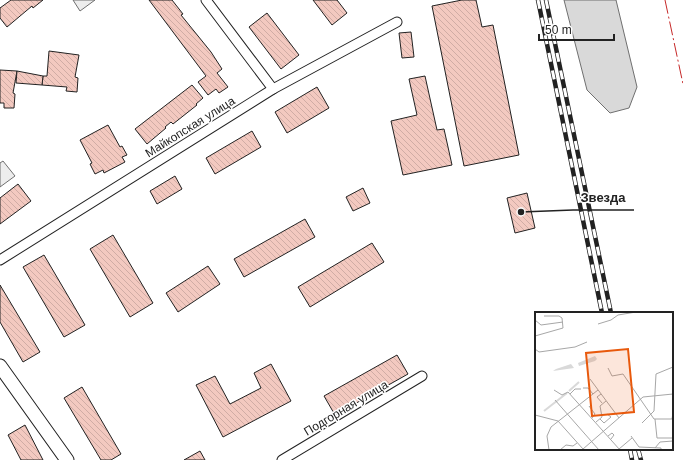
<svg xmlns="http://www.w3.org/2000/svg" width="683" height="460" viewBox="0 0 683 460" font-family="Helvetica,sans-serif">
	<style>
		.parking { fill: #ededed; stroke: #6f6f6f }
		.water { fill: #d9d9d9; stroke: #6f6f6f }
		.building { fill: url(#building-back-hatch); stroke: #222 }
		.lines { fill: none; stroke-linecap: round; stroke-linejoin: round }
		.minor-casing { stroke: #222; stroke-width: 11 }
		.secondary-casing { stroke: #222; stroke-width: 15 }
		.minor { stroke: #fff; stroke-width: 9 }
		.secondary { stroke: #fff; stroke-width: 13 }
		.rail-casing { stroke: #222; stroke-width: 4.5 }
		.rail { stroke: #fff; stroke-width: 3; stroke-dasharray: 9; stroke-linecap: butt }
		.power { stroke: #c62828; stroke-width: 1; stroke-dasharray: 14 3 2 3; stroke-linecap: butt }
		.labels { text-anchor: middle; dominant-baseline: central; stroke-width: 3; stroke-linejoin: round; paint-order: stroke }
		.street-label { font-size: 12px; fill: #222; stroke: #fff }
		.inset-river { fill: none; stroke: #d9d9d9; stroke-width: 2 }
		.inset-road { fill: none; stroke: #a7a7a7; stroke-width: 1 }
		.view { fill: #e8590c; fill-opacity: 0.15; stroke: #e8590c; stroke-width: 2 }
		.inset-edge { fill: none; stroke: #222; stroke-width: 2 }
		.leader { fill: none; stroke: #222; stroke-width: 1.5 }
		.callout-dot { fill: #222; stroke: #fff; stroke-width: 1.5 }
		.callout-label { font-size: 13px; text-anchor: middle; font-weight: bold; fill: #222; stroke: #fff; stroke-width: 3; stroke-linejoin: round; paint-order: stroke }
	</style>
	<defs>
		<pattern id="building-back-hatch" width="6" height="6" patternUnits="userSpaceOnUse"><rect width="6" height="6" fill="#f3c9c0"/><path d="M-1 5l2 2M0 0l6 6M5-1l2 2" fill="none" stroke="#d0aca5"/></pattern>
	</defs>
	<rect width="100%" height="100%" fill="#fff"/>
	<!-- parking -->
	<g class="parking">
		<polygon points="73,0 95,0 80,11"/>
		<polygon points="3,161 15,176 0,187 0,163"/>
	</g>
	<!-- water -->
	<polygon class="water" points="564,0 616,0 637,87 629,108 610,113 587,90"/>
	<!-- building -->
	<g class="building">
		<polygon points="11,0 43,0 33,8 32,6 7,27 0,18 0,8"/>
		<polygon points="149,0 172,0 183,14 181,15 211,52 222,69 217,73 228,87 219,93 216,89 208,95 198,82 206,76"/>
		<polygon points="313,0 337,0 347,13 332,25"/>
		<polygon points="462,0 476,0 482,27 493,25 519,155 464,166 432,6"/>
		<polygon points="267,13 299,55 281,69 249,27"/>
		<polygon points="411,32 414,57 402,58 399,33"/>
		<polygon points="49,51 79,55 75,77 78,78 77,92 66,91 67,87 42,85 43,76 47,76"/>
		<polygon points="0,70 17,71 13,93 15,94 14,108 4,108 4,103 0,103"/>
		<polygon points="17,71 43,76 42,85 16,83"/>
		<polygon points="425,76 437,130 444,129 452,165 403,175 391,121 417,115 409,79"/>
		<polygon points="192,85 203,98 196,104 197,105 173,124 171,122 165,127 166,128 147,144 135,129"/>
		<polygon points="317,87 329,108 287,133 275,112"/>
		<polygon points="108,125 120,147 122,146 127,155 122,157 125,162 104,173 103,170 95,174 90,164 92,163 80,140"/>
		<polygon points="252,131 261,147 215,174 206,158"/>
		<polygon points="175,176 182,189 157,204 150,191"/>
		<polygon points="18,184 31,201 0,224 0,198"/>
		<polygon points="363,188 370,203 353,211 346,197"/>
		<polygon points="527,193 535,228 515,233 507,198"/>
		<polygon points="305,219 315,237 244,277 234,259"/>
		<polygon points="113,235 153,303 130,317 90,249"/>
		<polygon points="372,243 384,262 310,307 298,287"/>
		<polygon points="44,255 85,325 64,337 23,267"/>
		<polygon points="208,266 220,284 178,312 166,293"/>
		<polygon points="0,285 40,352 23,362 0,322"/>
		<polygon points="397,355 408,374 335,415 324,396"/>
		<polygon points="271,364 291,401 223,437 196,385 215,376 230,404 261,388 254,373"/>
		<polygon points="82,387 121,454 111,460 101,460 64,398"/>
		<polygon points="25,425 43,460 21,460 8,435"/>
		<polygon points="200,451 205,460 184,460"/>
	</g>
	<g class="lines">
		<!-- minor casing -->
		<g class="minor-casing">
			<g id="minor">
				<polyline points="206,0 273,89"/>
				<polyline points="0,260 273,89 397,22"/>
				<polyline points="282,460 422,376"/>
			</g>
		</g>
		<!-- secondary casing -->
		<g class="secondary-casing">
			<polyline id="secondary" points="0,366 67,460"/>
		</g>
		<!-- minor -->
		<use href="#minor" class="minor"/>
		<!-- secondary -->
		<use href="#secondary" class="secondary"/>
		<!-- rail casing -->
		<g class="rail-casing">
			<g id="rail">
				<polyline points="538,0 602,313"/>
				<polyline points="546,0 611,313"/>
				<polyline points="630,449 632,460"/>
				<polyline points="638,449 641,460"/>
			</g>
		</g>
		<!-- rail -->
		<use href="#rail" class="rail"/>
		<!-- power -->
		<polyline class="power" points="665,0 683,84"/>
	</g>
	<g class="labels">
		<!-- street labels -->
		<g class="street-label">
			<text transform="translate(190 127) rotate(-32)">Майкопская улица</text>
			<text transform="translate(346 408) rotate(-31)">Подгорная улица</text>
		</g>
	</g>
	<!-- overview -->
	<g transform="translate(535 312)">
		<rect width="138" height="138" fill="#fff"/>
		<path d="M60,44L62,47L60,49L44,54L43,51ZM36,52L39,56L18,59L21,57Z" fill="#d9d9d9"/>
		<path class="inset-river" d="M34,79L44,70M9,99L32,81"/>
		<path class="inset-road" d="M0,8L6,13L28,10M63,12L76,8L83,3L101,0M0,24L28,16L27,6L24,4H9M0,37L4,40L40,35L52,30M73,56L77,64L88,62L119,107H137L138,101M55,67L84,106M48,76H53L58,82M19,78L27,83L33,80L85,138M35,82L40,77H46M66,82L62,85L67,91M20,88L64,138M54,94L60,102L57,106M0,103L23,109L48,137L108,85L138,82M65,107L69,111L76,105L72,102M120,107L122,126H138M61,110L67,105L65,94L71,89M107,111L119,99L121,62L138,55M73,124L77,121L79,123L76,127M96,124L104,135L126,136V138M120,136L125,130L138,129M84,137L97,126M14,138L12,124L16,115L63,78M25,138L31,133L38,134L42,131"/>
		<path class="view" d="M93,37L99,100L57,104L51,41Z"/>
		<rect width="138" height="138" class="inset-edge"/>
	</g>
	<!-- callouts -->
	<path class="leader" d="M521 212L573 210H634"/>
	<circle class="callout-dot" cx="521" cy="212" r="4"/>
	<g class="callout-label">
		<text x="603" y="202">Звезда</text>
	</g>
	<!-- scale -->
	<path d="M539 34v6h75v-6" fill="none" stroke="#222222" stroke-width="2"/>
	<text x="545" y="34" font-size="12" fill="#222222" stroke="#ffffff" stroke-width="3" paint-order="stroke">50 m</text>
</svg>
